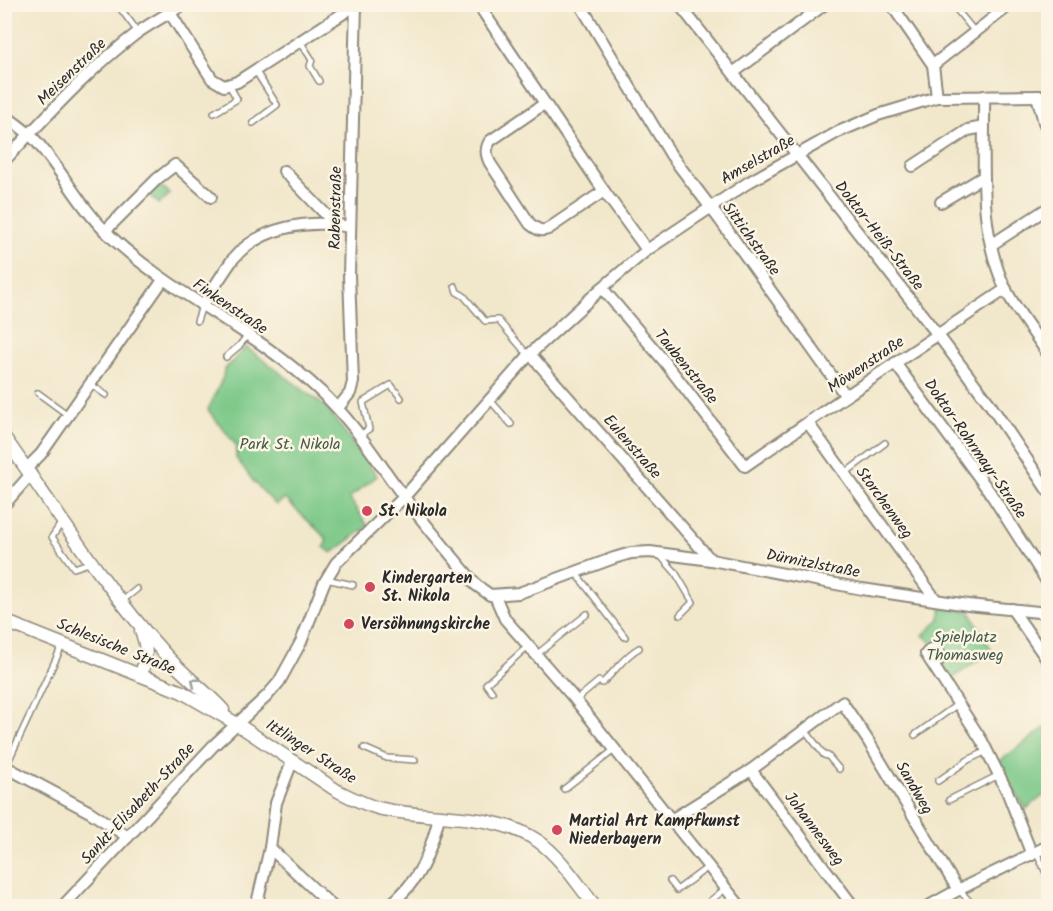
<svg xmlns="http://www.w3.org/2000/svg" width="1053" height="911" viewBox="0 0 1053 911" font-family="Kalam,sans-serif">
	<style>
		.green { fill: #7bc888; stroke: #537a5a; stroke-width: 1.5 }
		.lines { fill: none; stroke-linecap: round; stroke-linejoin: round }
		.service-casing { stroke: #8e897b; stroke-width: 8 }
		.minor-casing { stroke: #8e897b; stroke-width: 14 }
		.tertiary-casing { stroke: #8e897b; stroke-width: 15 }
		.service { stroke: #fff; stroke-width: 5 }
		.minor { stroke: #fff; stroke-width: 10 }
		.tertiary { stroke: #fff; stroke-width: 12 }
		.oneway { stroke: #a0a0a0 }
		.poi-dot { fill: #d1495b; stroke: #fcf5e5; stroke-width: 2 }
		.labels { text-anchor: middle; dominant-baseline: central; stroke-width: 5; stroke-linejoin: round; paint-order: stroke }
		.street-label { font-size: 16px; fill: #2b2b2b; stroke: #fcf5e5 }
		.park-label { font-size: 16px; fill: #435a47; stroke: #fcf5e5 }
		.poi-label { font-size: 16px; font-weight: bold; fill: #2b2b2b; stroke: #fcf5e5; text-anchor: start }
	</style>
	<rect width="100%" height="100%" fill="#fcf5e5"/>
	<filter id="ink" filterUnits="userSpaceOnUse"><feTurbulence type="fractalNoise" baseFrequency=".0167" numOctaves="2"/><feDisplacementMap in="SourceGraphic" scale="12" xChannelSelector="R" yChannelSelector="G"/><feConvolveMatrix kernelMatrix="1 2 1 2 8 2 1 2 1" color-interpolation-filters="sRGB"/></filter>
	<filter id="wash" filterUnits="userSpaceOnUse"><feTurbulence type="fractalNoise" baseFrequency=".008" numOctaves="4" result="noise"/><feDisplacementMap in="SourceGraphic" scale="24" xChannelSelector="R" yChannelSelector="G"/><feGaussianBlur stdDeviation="1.35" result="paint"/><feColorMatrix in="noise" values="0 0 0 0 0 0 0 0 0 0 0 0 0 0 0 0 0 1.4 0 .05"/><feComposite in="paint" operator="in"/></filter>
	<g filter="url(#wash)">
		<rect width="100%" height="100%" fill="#f1e7cb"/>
		<!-- green -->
		<g class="green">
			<polygon points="157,186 164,188 170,194 159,204 148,194"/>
			<polygon points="246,347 326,407 377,476 349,498 368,526 332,553 324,547 327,539 285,499 276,505 254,482 236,458 236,445 208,410 223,377 224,370"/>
			<polygon points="942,606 970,612 992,651 948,681 937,666 945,660 944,647 933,644 923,635 939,620"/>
			<polygon points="1046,727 1048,731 1048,792 1026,809 996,764"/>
		</g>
	</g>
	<g filter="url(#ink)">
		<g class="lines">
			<!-- service casing -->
			<g class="service-casing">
				<g id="service">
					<polyline points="117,4 138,32"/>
					<polyline points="952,4 975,32"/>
					<polyline points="300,41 312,60 310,66 319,81"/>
					<polyline points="214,113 237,99 229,85"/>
					<polyline points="253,123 277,105 255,70"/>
					<polyline points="455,286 457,292 464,296 485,321 498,320 528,355"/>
					<polyline points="197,321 202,306"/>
					<polyline points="226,357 239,346 247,336"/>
					<polyline points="90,384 106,395"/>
					<polyline points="38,393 68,415"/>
					<polyline points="489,399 511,424"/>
					<polyline points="360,435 369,429 363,402 391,385 401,398"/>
					<polyline points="844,474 885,443"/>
					<polyline points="62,522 52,537 74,568 92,562"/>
					<polyline points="659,554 675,572 693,602 680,615"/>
					<polyline points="575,572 625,637"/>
					<polyline points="326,579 353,585"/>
					<polyline points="122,601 137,589"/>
					<polyline points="536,655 587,614"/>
					<polyline points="492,692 486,684 528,646"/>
					<path d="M576,700L599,681L602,683C615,672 624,656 639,648"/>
					<polyline points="805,730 824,755 828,756 839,769"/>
					<polyline points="915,735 958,704"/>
					<polyline points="364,748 387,758 415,760"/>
					<polyline points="6,766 62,646"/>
					<polyline points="938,781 968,760 987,751"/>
					<polyline points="564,789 614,750"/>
					<polyline points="949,800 999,775"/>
					<polyline points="1036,852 1048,877"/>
					<polyline points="670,881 677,890 708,867"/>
					<polyline points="959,890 974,906"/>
					<polyline points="704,906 725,889"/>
				</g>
			</g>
			<!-- minor casing -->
			<g class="minor-casing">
				<g id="minor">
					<polyline points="478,4 604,191 647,250"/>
					<polyline points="580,4 671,155 720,220 846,396"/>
					<polyline points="679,4 938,335 989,403 1048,491"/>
					<polyline points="891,4 933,65 937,97"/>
					<polyline points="170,13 212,79 224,86 237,82 356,5"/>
					<polyline points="933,65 1011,4"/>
					<polyline points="733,73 825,4"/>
					<path d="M984,96C985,160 977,227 1005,288C1016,311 1034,332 1048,354"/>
					<polyline points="1037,96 1044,122 1048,130"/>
					<path d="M544,104L490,141C485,149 486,155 490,163L530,224C537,229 540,232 548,229L604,191"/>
					<path d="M4,115C15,123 27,131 36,141C61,169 78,204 105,231C169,294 255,329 320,391C354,422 377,461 404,497C427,527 452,556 476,585L490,595L519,593L614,558L631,553L650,552L711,560L862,589L968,605L1048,613"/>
					<path d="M4,161C46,117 88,70 137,33C151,23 168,14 184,4"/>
					<polyline points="913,166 968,130 984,127"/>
					<polyline points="284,171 335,224"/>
					<polyline points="941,202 983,177"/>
					<polyline points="105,231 157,179 175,165 211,197"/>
					<polyline points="991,245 1048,208"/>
					<polyline points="602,288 664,361 745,466 846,396 1006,289"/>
					<path d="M202,306C212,291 222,274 233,259C260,226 311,219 350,227"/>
					<polyline points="530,354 711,560"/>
					<polyline points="895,363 989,491 1048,583"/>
					<polyline points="338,408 350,393 353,382 349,275 356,4"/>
					<polyline points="808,423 936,600"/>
					<polyline points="27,468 41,454 163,280"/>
					<polyline points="4,505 31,474"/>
					<polyline points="495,596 505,619 573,697 740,906"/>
					<polyline points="1012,609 1048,661"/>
					<polyline points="933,665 940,659 938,650 931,649 926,654 982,741 1007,791 1032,855"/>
					<polyline points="4,766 90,812 128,837"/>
					<polyline points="751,770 853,906"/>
					<polyline points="671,820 751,770 842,702 867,739 958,890"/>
					<polyline points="270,848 332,906"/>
					<polyline points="258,899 270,848 276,803 292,762"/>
					<polyline points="63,906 213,746 267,696 279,682 301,642 324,583 336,563 404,497 530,354 602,288 647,250 749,182 838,132 878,115 937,97 1048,96"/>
					<path d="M389,906C421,879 429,856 439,817"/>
					<polyline points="929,906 958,890 1048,846"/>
				</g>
			</g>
			<!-- tertiary casing -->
			<g class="tertiary-casing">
				<g id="tertiary">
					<path d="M4,437C55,509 105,588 164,653C182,674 205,690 223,710"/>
					<path d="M4,621L182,692L237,724L336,790C350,797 363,804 378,808C430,821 492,810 538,841C561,857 578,885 595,906"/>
					<path d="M140,675C147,660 148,647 141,631"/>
				</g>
			</g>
			<!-- service -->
			<use href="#service" class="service"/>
			<!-- minor -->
			<use href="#minor" class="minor"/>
			<!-- tertiary -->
			<use href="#tertiary" class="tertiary"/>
		</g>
		<!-- one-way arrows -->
		<defs><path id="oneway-chevron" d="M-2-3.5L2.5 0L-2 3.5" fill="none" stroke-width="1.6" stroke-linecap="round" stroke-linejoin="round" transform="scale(1.5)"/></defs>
		<use class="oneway" href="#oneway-chevron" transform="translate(195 682) rotate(-140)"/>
	</g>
	<!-- markers -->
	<g class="poi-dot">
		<circle cx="367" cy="511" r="6"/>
		<circle cx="370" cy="587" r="6"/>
		<circle cx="349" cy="624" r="6"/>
		<circle cx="557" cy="830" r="6"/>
	</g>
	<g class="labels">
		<!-- street labels -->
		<g class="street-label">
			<text transform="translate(72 72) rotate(-44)">Meisenstraße</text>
			<text transform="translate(758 160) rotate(-30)">Amselstraße</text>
			<text transform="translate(336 208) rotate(-89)">Rabenstraße</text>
			<text transform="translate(879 236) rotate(52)">Doktor-Heiß-Straße</text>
			<text transform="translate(751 239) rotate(54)">Sittichstraße</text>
			<text transform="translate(230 307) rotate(34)">Finkenstraße</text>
			<text transform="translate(866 365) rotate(-34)">Möwenstraße</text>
			<text transform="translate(686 367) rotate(51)">Taubenstraße</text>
			<text transform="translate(632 447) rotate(49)">Eulenstraße</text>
			<text transform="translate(975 449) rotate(55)">Doktor-Rohrmayr-Straße</text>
			<text transform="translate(884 503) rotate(54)">Storchenweg</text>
			<text transform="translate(813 564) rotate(11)">Dürnitzlstraße</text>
			<text transform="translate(116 647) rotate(22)">Schlesische Straße</text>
			<text transform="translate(311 752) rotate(33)">Ittlinger Straße</text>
			<text transform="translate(914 788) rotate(60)">Sandweg</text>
			<text transform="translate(138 804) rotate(-47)">Sankt-Elisabeth-Straße</text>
			<text transform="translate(814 829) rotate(53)">Johannesweg</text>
		</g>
		<!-- park labels -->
		<g class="park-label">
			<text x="290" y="444">Park St. Nikola</text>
			<text x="965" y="637">Spielplatz<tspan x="965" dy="18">Thomasweg</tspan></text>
		</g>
		<!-- poi labels -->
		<g class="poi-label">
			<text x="379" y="511">St. Nikola</text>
			<text x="382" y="578">Kindergarten<tspan x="382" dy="18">St. Nikola</tspan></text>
			<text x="361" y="624">Versöhnungskirche</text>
			<text x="569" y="821">Martial Art Kampfkunst<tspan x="569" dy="18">Niederbayern</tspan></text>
		</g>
	</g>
	<!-- margin -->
	<rect width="1053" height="911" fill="none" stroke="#fcf5e5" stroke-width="24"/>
</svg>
